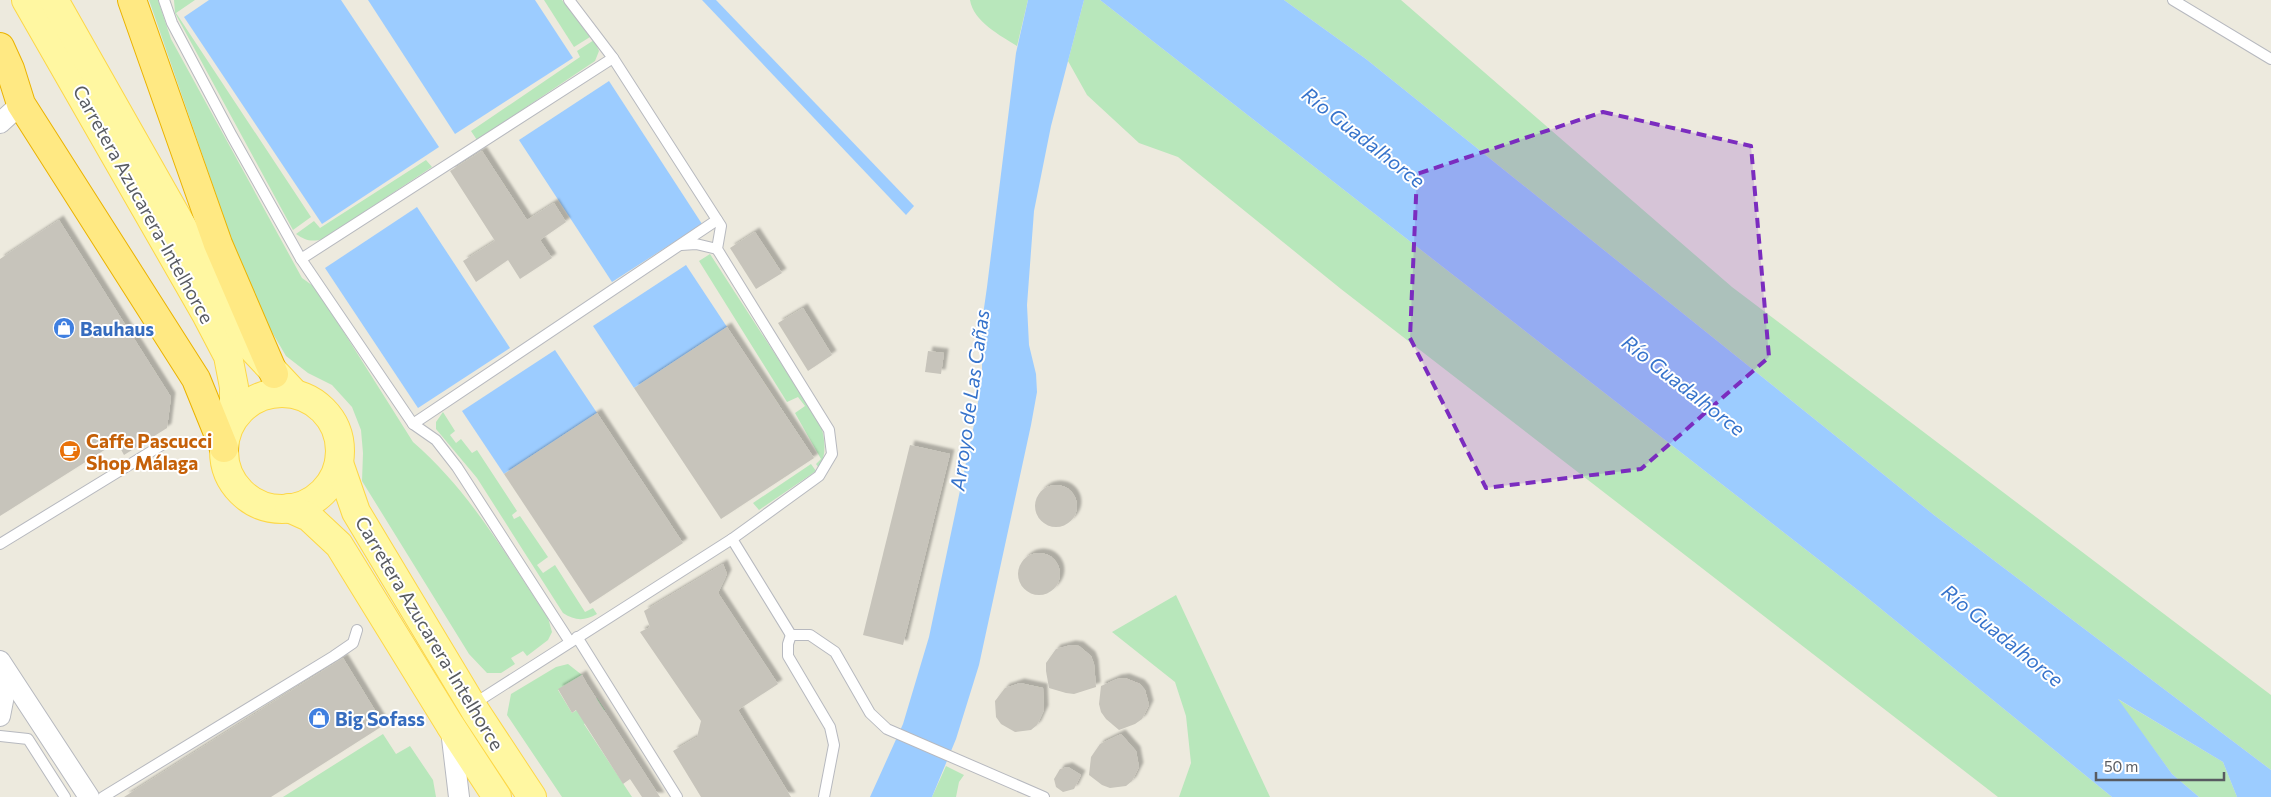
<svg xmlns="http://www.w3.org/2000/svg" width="2271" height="797" viewBox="0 0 2271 797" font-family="Commissioner,sans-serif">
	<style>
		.green { fill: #b8e7bb }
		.water { fill: #9cccff }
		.building { fill: #c7c4bb; filter: url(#shadow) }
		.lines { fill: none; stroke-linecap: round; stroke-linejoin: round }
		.lane-casing { stroke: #b7b9bf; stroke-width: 12 }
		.street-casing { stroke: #b7b9bf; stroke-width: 22 }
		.primary-casing { stroke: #fdd747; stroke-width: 30 }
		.highway-casing { stroke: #ebb300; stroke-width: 30 }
		.lane { stroke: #fff; stroke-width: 10 }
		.street { stroke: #fff; stroke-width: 20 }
		.primary { stroke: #fff7a1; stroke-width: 28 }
		.highway { stroke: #ffe983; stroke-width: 28 }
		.marked { fill: #7b2cbf; fill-opacity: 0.2; stroke: #7b2cbf; stroke-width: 4; stroke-dasharray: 10 6; stroke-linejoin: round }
		.labels { text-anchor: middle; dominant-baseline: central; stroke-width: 4; stroke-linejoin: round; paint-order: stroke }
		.street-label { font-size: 19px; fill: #585b61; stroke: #fff }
		.shop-label { font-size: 19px; font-weight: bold; fill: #366cbe; stroke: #fff; text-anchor: start }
		.food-label { font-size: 19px; font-weight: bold; fill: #c56008; stroke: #fff; text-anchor: start }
		.water-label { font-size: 20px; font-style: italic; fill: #3673cb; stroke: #fff }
	</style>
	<defs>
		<filter id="shadow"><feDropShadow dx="4.5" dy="-4.5" stdDeviation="1" flood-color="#0004"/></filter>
	</defs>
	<rect width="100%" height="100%" fill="#edeade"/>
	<!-- green -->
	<g class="green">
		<path d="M149,0H158L171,39L302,278L316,288L413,442C470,491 507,557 548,618L552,632L548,640L527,656L523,651L511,658L515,664L501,673H487L469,654L362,481L363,453L361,430L352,407L332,385L308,373L286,356L251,296Z"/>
		<polygon points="174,0 195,0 176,13 311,217 293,230 175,13"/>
		<polygon points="544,0 562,0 590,37 574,47"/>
		<path d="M970,0H1028L1017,46C1001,36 973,21 970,0Z"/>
		<polygon points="1084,0 1100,0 1859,591 2112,797 1998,797 1341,289 1178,157 1139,143 1087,95 1068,61"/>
		<polygon points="1284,0 1401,0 1732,287 2271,695 2271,770 1934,515 1366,59"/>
		<polygon points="594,40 599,51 595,61 477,140 471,131 580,57 577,51"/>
		<path d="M426,160L432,167L323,239C312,242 306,241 296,234L314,221L320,228Z"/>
		<path d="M710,254L821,425C825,441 827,454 819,468L816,464L821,459L795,413L805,406L798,397L787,402L699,261Z"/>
		<path d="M443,412L455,431L450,435L456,443L461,439L472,453L477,450L517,511L512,515L514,519L520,516L548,557L537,565L543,573L555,565L585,612L593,608L597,614C585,621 575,621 563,613L477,478L436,429V422Z"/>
		<polygon points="811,464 816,471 759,510 753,503"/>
		<polygon points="1176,595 1270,797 1179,797 1191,763 1186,716 1175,682 1112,632"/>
		<polygon points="568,664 582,675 558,690 572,713 597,698 605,710 584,724 632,797 562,797 507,715 511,694 556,667"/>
		<polygon points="2116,698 2223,762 2237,797 2199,797 2172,774"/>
		<polygon points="383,734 396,754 410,746 433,780 436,797 283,797"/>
		<polygon points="946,766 964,775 959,782 956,797 932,797"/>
	</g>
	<!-- water -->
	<g class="water">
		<polygon points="209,0 341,0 439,147 322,224 184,17"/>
		<polygon points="368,0 535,0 573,58 455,134"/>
		<polygon points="702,0 716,0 914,206 906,215"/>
		<polygon points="1028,0 1084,0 1051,126 1034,211 1027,305 1029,345 1036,374 1037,392 1031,425 979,665 956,739 932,797 870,797 903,724 929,637 976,415 982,376 982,322 987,287 1016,53"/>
		<polygon points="1100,0 1284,0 1366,59 1934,515 2271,770 2271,797 2237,797 2223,762 2118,699 2172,774 2199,797 2112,797 1859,591"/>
		<polygon points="609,81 702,224 612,282 519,140"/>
		<polygon points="417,207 510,348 418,408 325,268"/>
		<polygon points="686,265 727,327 634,388 593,326"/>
		<polygon points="555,350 597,413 504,474 462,411"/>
	</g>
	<!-- building -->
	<g class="building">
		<polygon points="482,151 527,220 554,203 566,222 540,240 552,258 520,279 508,260 476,282 463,261 495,241 450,171"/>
		<polygon points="59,220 171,397 167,428 124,455 117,442 0,516 0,259"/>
		<polygon points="755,232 782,273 756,289 730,248"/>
		<polygon points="803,308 832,355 808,371 778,323"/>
		<polygon points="727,327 814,458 721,519 634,388"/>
		<polygon points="928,351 944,353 941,374 925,372"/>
		<polygon points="597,413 683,543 590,604 504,474"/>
		<polygon points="910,445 950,454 903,645 863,635"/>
		<circle cx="1056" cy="506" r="21"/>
		<circle cx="1039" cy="574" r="21"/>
		<polygon points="723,564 727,574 718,593 778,684 738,710 791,797 701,797 673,751 697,737 701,721 640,632 650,627 644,611"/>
		<polygon points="1071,645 1079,646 1091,656 1094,664 1096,687 1074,694 1066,693 1049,688 1046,671 1046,663 1056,649"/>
		<polygon points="343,658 384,725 271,797 124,797"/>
		<polygon points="582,675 587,684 660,797 642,797 630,779 623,784 576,710 572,713 558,689"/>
		<polygon points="1125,678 1140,684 1145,690 1149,705 1142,719 1135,724 1119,730 1106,719 1101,712 1099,704 1101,686 1117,679"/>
		<polygon points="1020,683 1043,688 1044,710 1037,725 1031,730 1015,732 1001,724 996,717 995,701 1005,688"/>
		<polygon points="1121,734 1136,751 1139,767 1132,781 1126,786 1110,788 1102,785 1089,775 1091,757 1100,744"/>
		<polygon points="1068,767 1081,775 1074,789 1063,792 1056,787 1054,779 1060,769"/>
	</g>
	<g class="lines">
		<!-- lane casing -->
		<g class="lane-casing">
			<g id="lane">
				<polyline points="164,0 172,23 232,136 301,259 413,424 436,440 457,467 570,642"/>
				<polyline points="2173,0 2271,59"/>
				<polyline points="681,245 696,244 717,249"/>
				<polyline points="301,259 613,58"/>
				<polyline points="413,424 717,220"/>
				<polyline points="732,539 791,635 810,635 835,652 870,713 887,729 1044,797"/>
				<polyline points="0,544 165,443"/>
				<polyline points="791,635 788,644 788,656 830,727 834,745 824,797"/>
				<polyline points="577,637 677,797"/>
				<polyline points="472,705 732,539 819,476 832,454 829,430 717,249 721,226 613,58 569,0"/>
				<polyline points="0,736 28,739 65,797"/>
				<polyline points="103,797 334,656 353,643 357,630"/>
			</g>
		</g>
		<!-- street casing -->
		<g class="street-casing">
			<g id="street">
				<polyline points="0,123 21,104"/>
				<polyline points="0,661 89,797"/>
				<polyline points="0,716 8,675"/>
				<polyline points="451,730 459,797"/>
			</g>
		</g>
		<!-- primary casing -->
		<g class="primary-casing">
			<g id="primary">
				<polyline points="26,0 206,314 228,356 234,387 234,417"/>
				<polyline points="54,0 250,346 295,394"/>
				<circle cx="282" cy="451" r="58"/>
				<polyline points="339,463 356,512 476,712 532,797"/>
				<polyline points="289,508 309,517 339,545 450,725 497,797"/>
			</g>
		</g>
		<!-- highway casing -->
		<g class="highway-casing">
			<g id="highway">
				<polyline points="132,0 218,244 274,374"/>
				<polyline points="0,47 10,69 21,104 196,379 224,448"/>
			</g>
		</g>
		<!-- lane -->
		<use href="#lane" class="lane"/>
		<!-- street -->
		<use href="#street" class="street"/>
		<!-- primary -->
		<use href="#primary" class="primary"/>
		<!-- highway -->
		<use href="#highway" class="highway"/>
	</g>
	<!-- marked area -->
	<path class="marked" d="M1603,112L1751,146L1769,357L1641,469L1486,488L1410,338L1417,174Z"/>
	<!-- icons -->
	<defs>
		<g id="shop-disc" transform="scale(1.125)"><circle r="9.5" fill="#3f7fe0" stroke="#fff"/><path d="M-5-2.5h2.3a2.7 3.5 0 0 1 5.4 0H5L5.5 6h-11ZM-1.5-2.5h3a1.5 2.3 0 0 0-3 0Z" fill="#fff"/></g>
		<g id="cafe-disc" transform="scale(1.125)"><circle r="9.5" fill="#e8710a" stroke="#fff"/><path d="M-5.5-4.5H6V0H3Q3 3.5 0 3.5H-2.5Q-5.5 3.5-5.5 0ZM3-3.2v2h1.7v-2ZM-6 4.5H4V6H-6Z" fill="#fff"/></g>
	</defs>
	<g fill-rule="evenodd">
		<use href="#shop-disc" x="64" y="328"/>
		<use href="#cafe-disc" x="70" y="451"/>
		<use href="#shop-disc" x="319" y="718"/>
	</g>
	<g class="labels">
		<!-- street labels -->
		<g class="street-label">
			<text transform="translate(144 204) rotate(61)">Carretera Azucarera-Intelhorce</text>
			<text transform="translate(430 633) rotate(59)">Carretera Azucarera-Intelhorce</text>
		</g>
		<!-- shop labels -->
		<g class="shop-label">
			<text x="80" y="328">Bauhaus</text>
			<text x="335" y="718">Big Sofass</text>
		</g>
		<!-- food labels -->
		<g class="food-label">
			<text x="86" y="440">Caffe Pascucci<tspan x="86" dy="22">Shop Málaga</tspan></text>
		</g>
		<!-- water labels -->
		<g class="water-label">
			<text transform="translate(1364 137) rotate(38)">Río Guadalhorce</text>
			<text transform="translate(1684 385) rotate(38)">Río Guadalhorce</text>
			<text transform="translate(969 400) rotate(-82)">Arroyo de Las Cañas</text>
			<text transform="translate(2003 635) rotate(39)">Río Guadalhorce</text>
		</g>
	</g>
	<!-- scale -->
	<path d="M2096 772v8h128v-8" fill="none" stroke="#585b61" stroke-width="2.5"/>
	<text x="2104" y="772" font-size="15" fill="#585b61" stroke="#ffffff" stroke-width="4" paint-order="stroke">50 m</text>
</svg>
